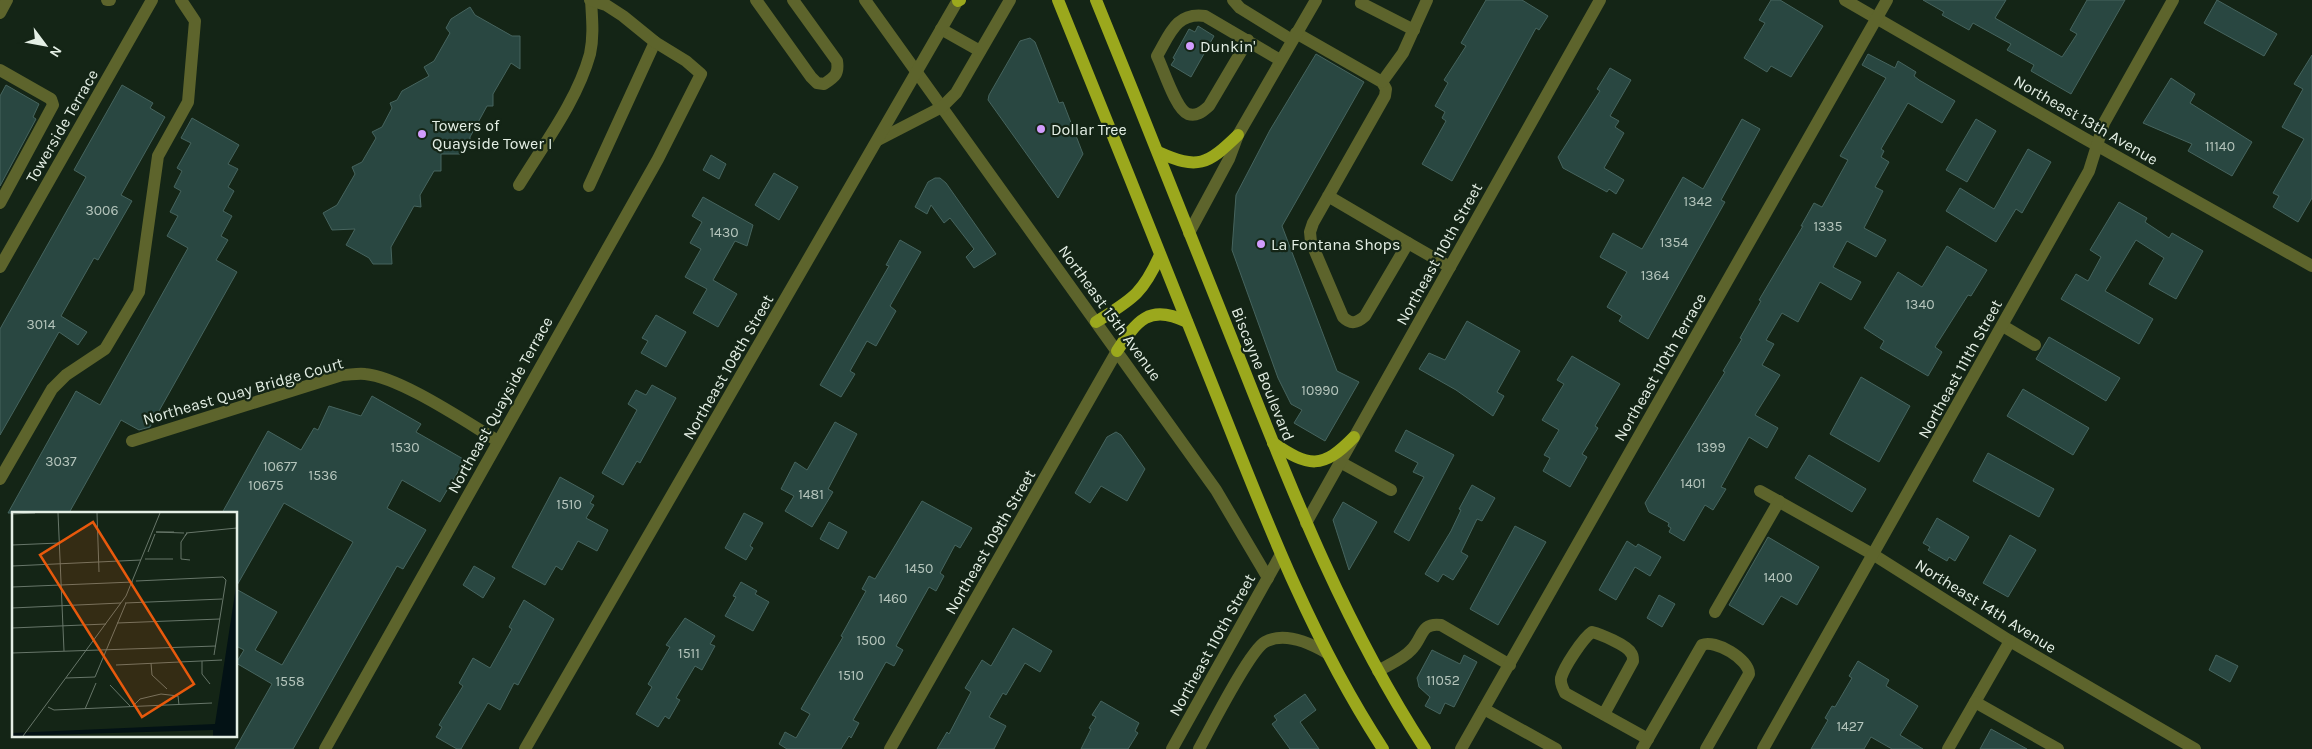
<svg xmlns="http://www.w3.org/2000/svg" width="2312" height="749" viewBox="0 0 2312 749" font-family="Karla,sans-serif">
	<style>
		.building { fill: #294741; stroke: #46645e }
		.lines { fill: none; stroke-linecap: round; stroke-linejoin: round }
		.minor { stroke: #5d642c; stroke-width: 12 }
		.major { stroke: #9ba81d; stroke-width: 12 }
		.poi-dot { fill: #d29cfd; stroke: #142516; stroke-width: 2 }
		.labels { text-anchor: middle; dominant-baseline: central; stroke-width: 4.5; stroke-linejoin: round; paint-order: stroke }
		.number-label { font-size: 14px; fill: #b5c5bc }
		.poi-label { font-size: 16px; fill: #e4efe5; stroke: #142516; text-anchor: start }
		.street-label { font-size: 16px; fill: #e4efe5; stroke: #142516 }
		.inset-road { fill: none; stroke: #677669; stroke-width: 1 }
		.view { fill: #e8590c; fill-opacity: 0.15; stroke: #e8590c; stroke-width: 2.5 }
		.inset-edge { fill: none; stroke: #e4efe5; stroke-width: 2.5 }
	</style>
	<rect width="100%" height="100%" fill="#142516"/>
	<!-- building -->
	<g class="building">
		<polygon points="1486,0 1522,0 1548,16 1539,30 1536,28 1452,181 1422,164 1446,121 1442,118 1445,112 1435,106 1448,83 1444,80 1466,46 1461,43"/>
		<polygon points="1771,0 1780,0 1823,26 1791,77 1771,66 1767,72 1744,58 1765,23 1759,20"/>
		<polygon points="1923,0 2006,0 1995,18 2062,57 2077,34 2070,30 2087,0 2125,0 2071,94 2031,71 2034,65 2007,50 2011,44 1973,23 1969,30 1942,15 1944,12"/>
		<polygon points="2217,0 2277,34 2264,56 2204,23"/>
		<polygon points="470,7 475,15 512,36 520,36 520,69 511,63 493,94 493,106 487,106 470,137 470,149 463,149 460,154 441,154 441,171 434,171 420,195 421,207 414,206 391,247 392,264 373,264 369,258 346,245 355,229 332,230 323,213 337,205 355,174 352,167 362,162 376,138 372,132 382,127 392,108 390,103 397,100 402,91 429,76 424,67 434,61 450,33 446,28 451,19"/>
		<polygon points="1198,26 1214,36 1191,77 1171,65 1175,59 1173,58 1189,29 1195,32"/>
		<polygon points="1030,38 1035,42 1059,103 1063,102 1083,154 1058,198 988,100 989,95 1020,41"/>
		<polygon points="1316,54 1364,82 1282,226 1337,371 1359,382 1325,441 1294,423 1302,410 1291,404 1278,378 1232,250 1236,195 1270,130"/>
		<polygon points="1868,54 1895,68 1898,61 1916,72 1914,76 1919,80 1955,101 1942,123 1908,103 1881,149 1884,151 1881,157 1889,162 1875,187 1883,191 1864,228 1886,240 1876,257 1847,241 1833,267 1861,282 1851,300 1820,282 1798,322 1782,313 1766,340 1774,344 1762,365 1780,375 1755,415 1778,428 1767,448 1749,437 1721,487 1726,489 1713,510 1705,505 1684,541 1669,532 1671,528 1668,526 1669,523 1649,512 1645,503 1725,372 1723,371 1742,339 1740,338 1761,301 1759,300 1803,226 1801,226 1814,203 1822,207 1848,160 1840,156 1886,78 1862,65"/>
		<polygon points="2312,55 2312,198 2298,222 2273,207 2279,196 2273,193 2304,139 2282,127 2303,89 2294,84"/>
		<polygon points="1610,68 1631,80 1610,116 1619,121 1615,127 1624,133 1604,168 1624,180 1616,194 1609,189 1607,192 1563,168 1558,157 1600,91 1597,89"/>
		<polygon points="2171,78 2195,94 2190,103 2252,142 2232,176 2188,151 2192,144 2143,123"/>
		<polygon points="6,85 39,104 33,117 36,119 0,186 0,96"/>
		<polygon points="122,85 153,103 150,108 165,117 121,195 132,201 98,260 94,258 61,316 87,332 78,345 59,332 0,435 0,329 86,177 74,170"/>
		<polygon points="192,118 239,145 228,164 238,169 228,187 234,191 223,211 232,216 221,236 228,240 216,260 237,272 150,427 139,430 121,420 69,513 8,513 76,391 100,405 188,248 167,236 178,216 170,212 181,191 174,187 182,171 177,168 191,143 181,138"/>
		<polygon points="1742,119 1760,129 1721,200 1725,202 1648,339 1619,321 1622,316 1607,307 1627,272 1600,257 1613,233 1642,249 1683,177 1703,189"/>
		<polygon points="1976,119 1996,131 1967,182 1946,170"/>
		<polygon points="2028,149 2051,162 2022,213 2016,209 1996,242 1946,211 1960,188 1994,209"/>
		<polygon points="711,155 726,164 719,179 703,170"/>
		<polygon points="774,173 798,187 779,220 755,205"/>
		<polygon points="935,178 940,178 946,183 996,254 974,268 966,257 974,249 950,218 944,223 931,205 927,214 915,207 928,182"/>
		<polygon points="703,197 753,225 747,246 735,241 713,280 737,294 718,327 693,313 707,289 685,277 701,249 690,243 702,222 692,216"/>
		<polygon points="2119,202 2147,218 2145,222 2169,238 2172,233 2203,251 2176,299 2149,284 2164,258 2136,240 2105,291 2153,319 2139,344 2061,299 2076,274 2088,281 2101,257 2090,250"/>
		<polygon points="900,240 921,252 890,306 896,311 876,346 867,341 850,371 855,374 841,397 820,385 889,266 886,265"/>
		<polygon points="1947,246 1987,270 1971,296 1968,295 1935,347 1942,352 1928,376 1880,348 1884,341 1864,328 1898,272 1922,287"/>
		<polygon points="656,315 686,332 666,367 641,353 648,341 642,338"/>
		<polygon points="1467,321 1520,351 1497,392 1504,396 1493,416 1456,390 1419,369 1429,353 1445,360"/>
		<polygon points="2049,337 2120,378 2106,401 2036,359"/>
		<polygon points="1572,356 1620,384 1595,426 1598,428 1582,454 1587,457 1570,487 1543,471 1550,458 1544,455 1559,430 1542,420 1564,384 1557,380"/>
		<polygon points="1861,377 1910,406 1879,462 1830,434"/>
		<polygon points="652,385 676,398 640,463 637,461 623,485 602,473 637,410 628,404 636,390 646,395"/>
		<polygon points="2023,389 2089,428 2073,455 2007,416"/>
		<polygon points="372,396 421,424 416,432 465,460 440,502 402,480 387,508 426,530 403,569 397,566 293,749 235,749 272,684 236,663 244,650 236,646 236,589 277,612 255,650 282,665 353,542 284,503 236,587 236,513 222,513 268,431 301,450 314,428 318,430 329,406 361,416"/>
		<polygon points="835,422 857,434 828,489 833,492 812,527 785,511 794,496 781,489 795,462 807,470"/>
		<polygon points="1406,430 1454,455 1409,541 1394,532 1424,477 1413,472 1418,463 1395,451"/>
		<polygon points="1116,432 1121,435 1145,469 1127,501 1101,486 1090,503 1075,493 1107,437"/>
		<polygon points="1988,453 2054,489 2039,517 1973,481"/>
		<polygon points="1809,455 1866,489 1852,512 1795,478"/>
		<polygon points="560,477 594,496 590,503 594,505 586,518 608,530 597,551 578,541 562,570 556,566 545,585 512,567"/>
		<polygon points="1472,485 1495,498 1482,521 1477,519 1461,552 1468,556 1453,580 1443,574 1438,582 1425,574 1451,531 1461,510 1459,509"/>
		<polygon points="922,501 972,528 960,548 955,545 940,573 944,576 936,591 929,587 896,646 903,650 894,666 886,662 853,720 859,723 851,738 849,736 841,749 787,749 779,744 785,732 796,738 810,714 801,709 843,637 841,636 866,591 862,589 869,576 875,579"/>
		<polygon points="1343,502 1377,522 1349,570 1333,520"/>
		<polygon points="744,513 763,523 750,546 753,548 746,560 725,548"/>
		<polygon points="1937,518 1969,537 1955,561 1949,557 1947,561 1928,550 1930,547 1923,543"/>
		<polygon points="829,522 847,532 838,549 820,539"/>
		<polygon points="1515,526 1546,542 1498,625 1470,609"/>
		<polygon points="2010,535 2036,550 2008,597 1983,583"/>
		<polygon points="1768,537 1819,567 1797,605 1781,596 1763,625 1729,605"/>
		<polygon points="1627,541 1636,547 1638,544 1661,557 1650,576 1635,567 1616,600 1599,590"/>
		<polygon points="474,566 495,578 483,598 463,585"/>
		<polygon points="741,582 757,591 755,594 769,602 753,631 725,616 736,597 733,596"/>
		<polygon points="1659,595 1675,604 1662,627 1647,618"/>
		<polygon points="524,600 554,619 518,685 514,683 500,710 488,703 461,749 457,749 436,737 442,727 439,725 463,686 459,683 473,658 490,668 512,629 509,627"/>
		<polygon points="685,618 715,636 710,644 715,646 702,670 695,666 676,698 680,700 669,719 665,716 658,727 636,714 652,687 648,684 670,647 666,645"/>
		<polygon points="1013,628 1052,651 1040,672 1025,663 1006,695 1003,693 989,717 1006,726 994,749 937,749 947,732 949,734 971,692 965,688 982,660 991,666"/>
		<polygon points="1432,650 1460,664 1464,655 1477,662 1454,707 1445,703 1440,714 1425,706 1430,697 1419,687 1418,682 1417,678"/>
		<polygon points="2216,655 2238,666 2230,682 2209,670"/>
		<polygon points="1858,661 1889,680 1886,686 1918,706 1900,735 1923,749 1892,749 1871,737 1864,749 1811,749 1828,720 1825,718 1832,706 1835,707 1852,678 1849,676"/>
		<polygon points="1305,694 1316,710 1300,722 1319,749 1290,749 1272,724 1277,720 1274,716"/>
		<polygon points="1101,701 1139,723 1135,731 1138,733 1128,749 1081,749 1091,729 1089,728 1096,717 1092,715"/>
		<polygon points="1991,729 2027,749 1980,749"/>
	</g>
	<g class="lines">
		<!-- minor -->
		<g class="minor">
			<polyline points="107,0 110,0"/>
			<path d="M756,0L811,77L817,83L824,84C835,77 839,74 837,61L793,0"/>
			<polyline points="865,0 1216,490 1268,578"/>
			<polyline points="1233,0 1240,8 1292,40"/>
			<polyline points="1362,0 1361,3 1414,30"/>
			<polyline points="1845,0 2082,137 2312,266"/>
			<polyline points="0,13 7,0"/>
			<polyline points="941,29 980,51"/>
			<path d="M1296,33L1382,82L1386,89L1385,96L1313,223L1310,232L1311,242L1343,317C1351,325 1357,323 1365,316L1408,243L1328,196"/>
			<path d="M1248,40L1209,106C1203,111 1197,117 1188,114C1176,110 1163,68 1157,56C1170,34 1176,12 1205,16L1280,60"/>
			<polyline points="0,70 51,99 53,105 0,203"/>
			<polyline points="1382,82 1403,53 1427,0"/>
			<polyline points="878,140 942,107 956,93 1010,0"/>
			<path d="M519,185C544,144 577,101 590,54C594,36 592,18 591,0"/>
			<polyline points="589,186 655,42"/>
			<polyline points="1189,233 1229,159 1238,135 1316,0"/>
			<polyline points="1408,243 1450,267"/>
			<polyline points="0,267 152,0"/>
			<polyline points="2003,326 2035,345"/>
			<path d="M132,441L342,375C349,375 358,373 365,374C400,377 466,422 498,441"/>
			<polyline points="1340,462 1391,490"/>
			<polyline points="0,479 52,389 66,375 105,349 139,292 158,156 188,102 195,21 181,0"/>
			<polyline points="1760,491 1874,555 2010,641 2195,749"/>
			<polyline points="1306,523 1600,0"/>
			<polyline points="1715,612 1779,501"/>
			<path d="M1378,671C1388,665 1403,659 1411,650C1423,639 1420,622 1441,625L1510,665"/>
			<polyline points="1975,702 2010,641"/>
			<polyline points="1484,709 1556,749"/>
			<path d="M1604,714L1633,661C1633,658 1633,655 1631,653C1627,645 1600,634 1592,632C1583,638 1564,667 1561,678C1560,684 1563,688 1565,693L1648,739"/>
			<polyline points="325,749 658,159 701,74 686,61 655,42 623,16 606,5 590,0"/>
			<polyline points="525,749 958,0"/>
			<polyline points="890,749 1117,351"/>
			<polyline points="1172,749 1280,556"/>
			<path d="M1199,749C1210,729 1250,650 1265,642C1285,631 1310,643 1327,653"/>
			<polyline points="1461,749 1887,0"/>
			<path d="M1642,749L1702,645C1715,639 1749,659 1749,674L1706,749"/>
			<polyline points="1763,749 2089,171 2104,123 2173,0"/>
			<polyline points="1948,749 1975,702 2058,749"/>
		</g>
		<!-- major -->
		<g class="major">
			<path d="M1058,0C1113,134 1166,270 1220,404C1267,523 1313,642 1383,749"/>
			<path d="M1096,0C1146,122 1194,245 1243,367C1295,499 1347,629 1425,749"/>
			<polyline points="958,1 960,0"/>
			<path d="M1158,152C1198,170 1207,165 1238,135"/>
			<path d="M1096,322C1132,299 1142,295 1160,255"/>
			<path d="M1117,351C1137,321 1149,303 1187,322"/>
			<path d="M1273,443C1309,467 1322,470 1354,437"/>
		</g>
	</g>
	<!-- markers -->
	<g class="poi-dot">
		<circle cx="1190" cy="46" r="5"/>
		<circle cx="1041" cy="129" r="5"/>
		<circle cx="422" cy="134" r="5"/>
		<circle cx="1261" cy="244" r="5"/>
	</g>
	<g class="labels">
		<!-- number labels -->
		<g class="number-label">
			<text x="2220" y="146">11140</text>
			<text x="1698" y="201">1342</text>
			<text x="102" y="210">3006</text>
			<text x="1828" y="226">1335</text>
			<text x="724" y="232">1430</text>
			<text x="1674" y="242">1354</text>
			<text x="1655" y="275">1364</text>
			<text x="1920" y="304">1340</text>
			<text x="41" y="324">3014</text>
			<text x="1320" y="390">10990</text>
			<text x="405" y="447">1530</text>
			<text x="1711" y="447">1399</text>
			<text x="61" y="461">3037</text>
			<text x="280" y="466">10677</text>
			<text x="323" y="475">1536</text>
			<text x="1693" y="483">1401</text>
			<text x="266" y="485">10675</text>
			<text x="811" y="494">1481</text>
			<text x="569" y="504">1510</text>
			<text x="919" y="568">1450</text>
			<text x="1778" y="577">1400</text>
			<text x="893" y="598">1460</text>
			<text x="871" y="640">1500</text>
			<text x="689" y="653">1511</text>
			<text x="851" y="675">1510</text>
			<text x="1443" y="680">11052</text>
			<text x="290" y="681">1558</text>
			<text x="1850" y="726">1427</text>
		</g>
		<!-- poi labels -->
		<g class="poi-label">
			<text x="1200" y="46">Dunkin'</text>
			<text x="432" y="125">Towers of<tspan x="432" dy="18">Quayside Tower I</tspan></text>
			<text x="1051" y="129">Dollar Tree</text>
			<text x="1271" y="244">La Fontana Shops</text>
		</g>
		<!-- street labels -->
		<g class="street-label">
			<text transform="translate(2086 120) rotate(30)">Northeast 13th Avenue</text>
			<text transform="translate(62 126) rotate(-60)">Towerside Terrace</text>
			<text transform="translate(1439 254) rotate(-61)">Northeast 110th Street</text>
			<text transform="translate(1110 313) rotate(54)">Northeast 15th Avenue</text>
			<text transform="translate(728 367) rotate(-60)">Northeast 108th Street</text>
			<text transform="translate(1660 367) rotate(-60)">Northeast 110th Terrace</text>
			<text transform="translate(1960 369) rotate(-61)">Northeast 111th Street</text>
			<text transform="translate(1263 374) rotate(68)">Biscayne Boulevard</text>
			<text transform="translate(243 391) rotate(-16)">Northeast Quay Bridge Court</text>
			<text transform="translate(500 405) rotate(-61)">Northeast Quayside Terrace</text>
			<text transform="translate(990 542) rotate(-60)">Northeast 109th Street</text>
			<text transform="translate(1986 606) rotate(32)">Northeast 14th Avenue</text>
			<text transform="translate(1212 645) rotate(-61)">Northeast 110th Street</text>
		</g>
	</g>
	<!-- overview -->
	<g transform="translate(12 512)">
		<rect width="225" height="225" fill="#142516"/>
		<path d="M225,68V224H201V218L0,224V221L203,212Z" fill="#031215"/>
		<path class="inset-road" d="M46,1L52,139M85,1L87,60M0,2L23,1M144,20L172,21M144,20H162M174,21L225,16M173,24L175,21L169,30V47L178,48M0,33L47,31M136,40L143,22M133,47H161M0,54L129,48M124,69L211,65L214,68L202,143M0,75L121,70M113,91L210,87M0,96L109,91M105,111L208,107M0,116L94,112M0,141L204,134M190,149V162L198,172M139,151L140,163L155,177M104,153L210,148M54,166L83,165L114,91M98,173L118,194M121,194L128,187L149,182L166,184L167,193M36,195L42,198L200,191M73,197L84,171M11,224L114,84L148,1"/>
		<path class="view" d="M81,10L182,172L130,205L28,43Z"/>
		<rect width="225" height="225" class="inset-edge"/>
	</g>
	<!-- north arrow -->
	<g transform="translate(45 45) rotate(122)" stroke="#142516" stroke-width="4" paint-order="stroke">
	<path d="M0-4L9 19L0 12L-9 19Z" fill="#e4efe5"/>
	<text y="-8" font-size="14" font-weight="bold" text-anchor="middle" fill="#e4efe5">N</text>
	</g>
</svg>
